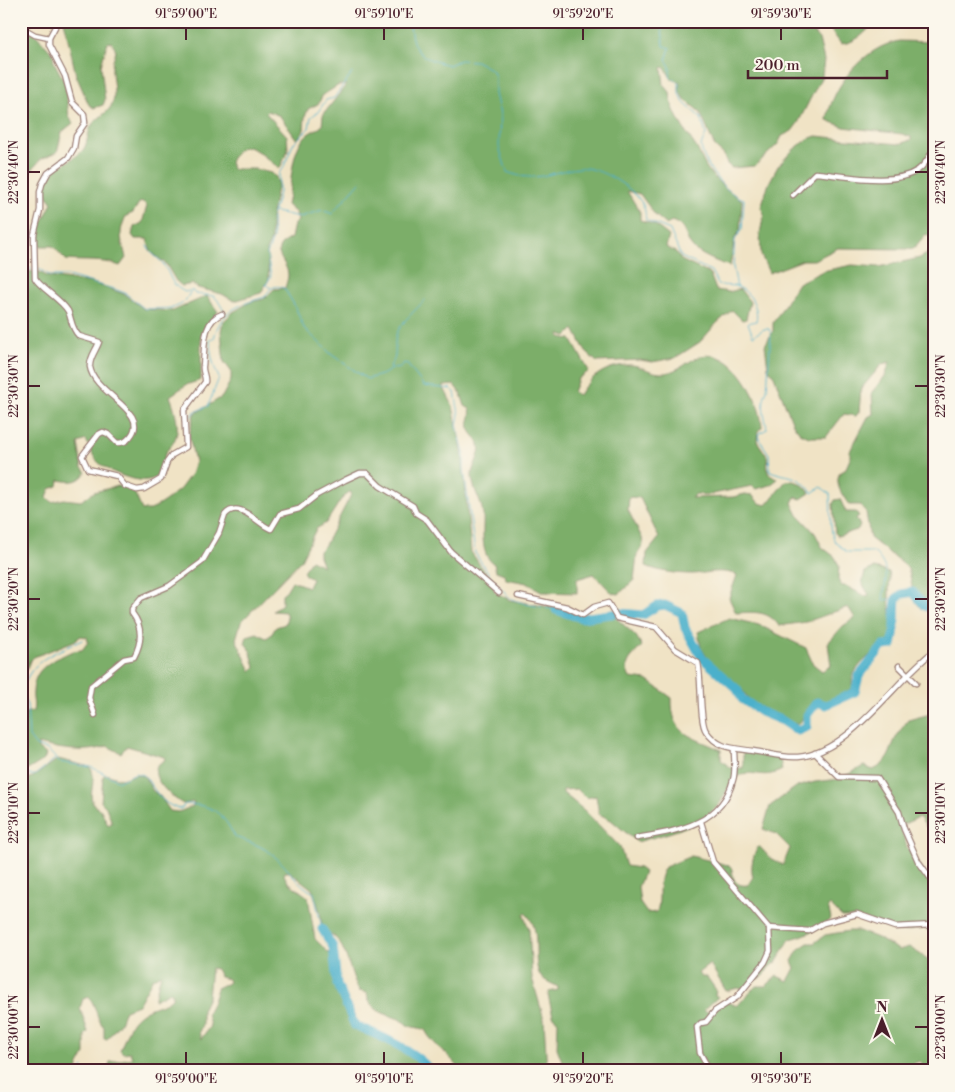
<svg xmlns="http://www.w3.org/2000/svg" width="955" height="1092" viewBox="0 0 955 1092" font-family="'Libre Bodoni',serif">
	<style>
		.forest { fill: #7cae69; stroke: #63664a; fill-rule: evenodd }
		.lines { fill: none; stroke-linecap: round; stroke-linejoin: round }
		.stream { stroke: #4cb0cb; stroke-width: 1 }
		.river { stroke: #4cb0cb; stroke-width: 9 }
		.street-casing { stroke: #9d8178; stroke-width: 7 }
		.street { stroke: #fff; stroke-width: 4.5 }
		.ticks { fill: none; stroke: #4a1f2b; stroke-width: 2 }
		.neatline { fill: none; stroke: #4a1f2b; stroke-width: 2 }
		.ticks-label { font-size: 12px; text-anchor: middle; fill: #4a1f2b }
	</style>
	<rect width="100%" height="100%" fill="#fbf7ec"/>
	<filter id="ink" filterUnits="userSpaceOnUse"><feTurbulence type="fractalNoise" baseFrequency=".02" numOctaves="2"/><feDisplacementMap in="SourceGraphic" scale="10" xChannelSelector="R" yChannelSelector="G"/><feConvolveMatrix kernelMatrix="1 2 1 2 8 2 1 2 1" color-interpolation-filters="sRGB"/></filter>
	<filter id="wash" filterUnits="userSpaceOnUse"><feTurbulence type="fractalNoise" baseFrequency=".0096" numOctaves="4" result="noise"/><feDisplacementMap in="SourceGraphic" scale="20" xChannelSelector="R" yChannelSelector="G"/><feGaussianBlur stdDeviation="1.12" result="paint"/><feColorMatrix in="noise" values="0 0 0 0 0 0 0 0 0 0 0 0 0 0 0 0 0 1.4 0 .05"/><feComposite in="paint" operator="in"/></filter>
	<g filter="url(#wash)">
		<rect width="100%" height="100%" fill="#f0e3c5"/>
		<!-- forest -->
		<g class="forest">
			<polygon points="21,21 29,21 27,25 53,54 54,62 65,83 69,117 73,123 62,132 57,152 41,159 21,183"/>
			<path d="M64,21H803L819,39L824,60L822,76L798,123L792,131L782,136L778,144L755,166L732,168L727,164L724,155L715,147L700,112L683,98L679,90L680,82L672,79L664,67L662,68L664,85L670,92C671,113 685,130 696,147C701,155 704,165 709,171C718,183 730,192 742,200L740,231L735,238L730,266C723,265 696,253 692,247C684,236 686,225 671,221L667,225L655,215L640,194L627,191L640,212V220L655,225L669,236L666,247L677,253L681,260L710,274L716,290L729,292L740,289L750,302L746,319L742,320L732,310L717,323L700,342L675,358L652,362L640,360L597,362L586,352L574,329L567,336L560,334V337L571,339L589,371L578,379L573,392L579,395C590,376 609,364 632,365C643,366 651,374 665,373C680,371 693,356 707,355C738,354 761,402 762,427L758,431L757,441L767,456L768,473L778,479L770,485L756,489L752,486L708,495L696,494L691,498L733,497L745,494L752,495L759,503L766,505L786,481C797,480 804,484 810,493L801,499L795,497L792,503L798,515L815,533L822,547L835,557L839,566L838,580L842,586H846L865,596L869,595L862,583L865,572L874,568L889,572C891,581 889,583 889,592C888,609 896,624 891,640C877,650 846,669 853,688L830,701L812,704L799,724H792L751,702L742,690L708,659L701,648L698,632L729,618L759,625L806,648L813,664L822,671L831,666L828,643L843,626L855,618L848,607L806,622L779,626C768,610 754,612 736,613L729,598L737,575C723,569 708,573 693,574C677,574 660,572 646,566L647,553L659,538L640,498L629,497L628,510L642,538L643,545L637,555L634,580L619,594L612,593L594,574L577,579V593L543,592L527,583L506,579L504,574L496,571L494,564C479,554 484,530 483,514C482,502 473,490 472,477C471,466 482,457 479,444C477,438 471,434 469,428C467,421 472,416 470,409L465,406L461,394L454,385L443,386L453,406L462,451L471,552L492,582L495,592L510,600L556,608L577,619L614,616L636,636L642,646C632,657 622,663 630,678L647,680L672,698C671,736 692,736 721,750V760L731,768H743V751L780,758L782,770C762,781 752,768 738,776C728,782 725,798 717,807C699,827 661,835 637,842L611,820L599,814L596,796L586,798L577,789L563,790V793L585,811L620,847L626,866L639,868L644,872L638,887L640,903L647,913L657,912C662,896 655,882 665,867L691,856L728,865L732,869C732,879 736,887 748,885L753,877C750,868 753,853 759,846L770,858L783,865L790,848L776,834L763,829L770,806L796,787L815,782L839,779L864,766L873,770C887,764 889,755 894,742C897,734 903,727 908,720L934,713V837L919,817L900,826L907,847L934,889V935L925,928L901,932L857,917H842L830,905L828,907L831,918C824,928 801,937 790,939L776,963L769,967L764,976L749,983L744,990L738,988L726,991L710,964L698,973L701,977H707L716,990L715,995L718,997L704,1010L707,1012L726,1001L737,1006L756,986H766L777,976L788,981L795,968L792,961L799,949L808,943H814L825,935L849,931H859L877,938L899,950L909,947L934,963V1071H926L920,1061L912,1064L909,1069L901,1071H566L557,1048L558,1022L553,1016L548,995L549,992L558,990V987C553,984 545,981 541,977C530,961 544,928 525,913L524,916L529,929L532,978L544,1019L547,1071H461C451,1055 433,1046 425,1030C419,1027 415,1028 409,1026C405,1024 403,1020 399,1019C384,1013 369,1011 367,993L359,991C350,974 347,948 334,936C331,934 327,935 323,932L320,912L312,889L290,872H285L284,875L288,882L308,897L315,939L330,954L336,991L354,1027C379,1035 412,1050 428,1071H108L110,1062L132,1058L130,1052L123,1053L120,1050C128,1032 128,1020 147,1010C156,1005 165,1005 172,998V993L170,992L154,1000L161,974L153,978L138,1005L125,1010L120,1023L107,1039H104V1027C96,1019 97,1007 89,997L83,999L80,1008L88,1032L85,1035V1054L76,1071H21V780L33,777L58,759L90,767C100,782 81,801 101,810L108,825L112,823L106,807L101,802L103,776L106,774L121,779L137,774L144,776L153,791L160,796L170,811L179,812L193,806L194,802L183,804C171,797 140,771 165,760L164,757L127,746L121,753L107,746C88,754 58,749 38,744V749L46,754L44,760L21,774V714L33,711C35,703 32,699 33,692C34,672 44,665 60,657C68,653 73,650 82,650L88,642L87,637L81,636L74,641L34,657L30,661L21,682V271L39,272L49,277L93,283L124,294L144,309L173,311L207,296L218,312L208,322L201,336V380L186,385L170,396C175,409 181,429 174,441C172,446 167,449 165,454C163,461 163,470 157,476C145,488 107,472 97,461C92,455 90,447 86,440L78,443L82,468L86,472C79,483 71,482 59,480L58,486L50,489L47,497L52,502L64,499L81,501L94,492L118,486L125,487L135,494L142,510H151L165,501L180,489L191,474L195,462L189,436L194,414L222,397L231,380V371L224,362L223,354L221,331L223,322L233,312L250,302L264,299L274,289L285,288C286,284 288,279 288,275C287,259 266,251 291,238L294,224L298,221L296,213L287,205C292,186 290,147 308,134C313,130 317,130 322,126L323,115L346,85H339L323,95L318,104L308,109L305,117L304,130L297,140L280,116L268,111L266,113L287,136L288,150L280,168C262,158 245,130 230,162L232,169H255L271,173L276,177L278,183L271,218V240L267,249L269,279L261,293L234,301L222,294L198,288L192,284L182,286L176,281L166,264L151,252L147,239H135L132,235L134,227L142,223L147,206L143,202L139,203L133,213L126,216C117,236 122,239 126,258L120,266C104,259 84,262 66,260L53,246H39L36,241L38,231L52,203C30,172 64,169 82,151C88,145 87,134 91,126C96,118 109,113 112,104C117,93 111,77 112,66C113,56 120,51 111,42L107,43L101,66L105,100L103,105L94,108L89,105L76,75ZM349,492L352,493L325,545L319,551V556L323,566L311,560L303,571L305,575L312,579L308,587L292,581L286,591L282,594V604L273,611L285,612L287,617L285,624L276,627L271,635L266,638L257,633L247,636L245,643L250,650L255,667L251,671L236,639L241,622L301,560L316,529L326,523L340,501ZM211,968L216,969L220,977L228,979L229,982C226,985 222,985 218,987C216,989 213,1006 207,1013L210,1026L201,1039L199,1032L202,1025V1010L208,997Z"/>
			<path d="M824,21H873C868,33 854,43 841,44Z"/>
			<path d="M899,41L934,42V612C908,611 915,582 907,567L870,538L866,512L860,505H849C842,494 834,485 840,472L845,470L850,459V451L868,417L873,414L872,392L885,376L890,362L882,364L861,389L859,412L856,416L844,414L826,437H809L800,433L793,424L774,376L768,368L765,345L773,331V323L798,283L823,271L852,265L879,267L920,258L927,254L934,239L926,234L914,248L907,249L838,248L814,260H803L769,273L761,255L760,233L764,214L761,207L769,183L778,166L793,150L808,139L816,136L899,144L911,140V137L902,134L844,127L827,120C832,86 864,47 899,41Z"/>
			<polygon points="840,499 846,512 856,512 859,516 856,518 860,526 857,530 838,536 835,533 833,504 835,500"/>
		</g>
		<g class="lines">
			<!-- stream -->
			<g class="stream">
				<path d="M410,21C411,52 420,58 449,65L460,60L476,61L492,70L495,76V94L500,114L499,147L507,172C538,184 550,171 579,168C598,165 640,191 644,208C646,212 645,215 646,220L670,230L681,257L711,271L718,284C725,287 731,284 738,287C751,292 759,309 756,321L748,323L753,336L764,329H769L771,333L767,390C760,405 765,414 767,429L760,433L759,439L769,454L770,471C790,478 800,474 812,493L821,487L830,494C831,507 829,531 835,542L847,552H874C892,571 885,578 883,600L896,599"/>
				<path d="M661,21L664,46L670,48L666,60L670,66V77L679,83V94L684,103L701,118L706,134L701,146C704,166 726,194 744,199L742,229L735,240L733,267L737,287"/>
				<polyline points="275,212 300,217 322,210 333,214 334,211 361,181"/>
				<path d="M147,246C151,255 158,257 163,264C172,276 169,284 185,292L189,291"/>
				<polyline points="21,268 33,269"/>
				<path d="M37,268L51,276H68L114,289L125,293L145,309C159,307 174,312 185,301C188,297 189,293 192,290L195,294C220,297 212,292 226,314"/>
				<polyline points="271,288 266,285 271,276 267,255 273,238 272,218 279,192 279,173 283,169 293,144 309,128 311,117 318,112 326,100 334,98 352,73"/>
				<polyline points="392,369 400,368 404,363 407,364 424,386 451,389 455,392 459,414 457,425 464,453 464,470 475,553 492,578 510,598 526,604 556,610"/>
				<path d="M187,421L194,412L208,406L219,378C213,365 210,354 210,339L214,338C221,310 240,304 265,297C270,288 274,284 284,288L295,306L304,328L332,355L367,379L384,374L391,369L390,366C399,356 393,347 396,335C401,322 416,310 425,300"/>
				<path d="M82,640C51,655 34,657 21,691L27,705L29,737L36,746L48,750L59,762L91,767L119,781L136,773L144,775C155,789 162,806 181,809L185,804C213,805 222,812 235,837C249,842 263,846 274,856C289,868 296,884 314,893L322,929"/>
				<polyline points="21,775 35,775 55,759"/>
				<polyline points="80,1071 83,1067"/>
			</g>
			<!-- river -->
			<g class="river">
				<path d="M556,610L581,618L619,613L643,615L657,606L665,605L682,613L685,628L702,658L737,689L742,699L761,712L783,721L798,731L807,727V715L817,702L826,705L855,692L859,676L883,646L892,645C897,627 894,617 896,599L902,594L913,592L925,606L934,610"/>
				<path d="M322,929L333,947L337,984L355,1026C375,1033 420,1053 430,1071"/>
			</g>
		</g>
	</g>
	<g filter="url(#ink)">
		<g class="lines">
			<!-- street casing -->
			<g class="street-casing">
				<g id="street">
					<path d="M55,21V27L49,38V45L65,76L72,102L84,114L85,123L76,136L74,148L68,158L48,173L42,184L40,192V210L34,235L35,278C39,287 61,299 68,311C72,320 71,328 79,336L99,342C97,349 89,358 90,367C94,394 152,412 130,437C126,442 123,443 117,443L108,434L103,432L99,434L82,456L88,469L117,476L125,486L137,490L144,489L161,479L167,462L172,455L186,447L184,410L205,382C206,376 202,372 203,366C205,350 201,321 222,314"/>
					<polyline points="21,27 35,35 49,38"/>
					<path d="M793,195L815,173C844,175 893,187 918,170C924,166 930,156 934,149"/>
					<path d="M518,596L567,607L583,615L594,607L608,603L617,618L656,627L675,649L698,663C702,679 699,721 706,731C718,749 733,748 753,751C768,753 781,758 798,757C850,753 894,681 934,651"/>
					<polyline points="899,666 916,683"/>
					<path d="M95,715L89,698L91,686L124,659L134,657C142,642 143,627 132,613V609L141,598L169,586L202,562L219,533L225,515C239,498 258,525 271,529L280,514L299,509L317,495L345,480L360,473H367L380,486L413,506L416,513L427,520L451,552L499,593"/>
					<polyline points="815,753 839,777 877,778 899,812 904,829 918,861 934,883"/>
					<polyline points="701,822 713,862 769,928 809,931 823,923 857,914 895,927 934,925"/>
					<path d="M637,838C676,831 722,825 733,780C736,771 734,759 734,749"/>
					<polyline points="710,1071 700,1053 697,1027 701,1023 706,1022 715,1011 737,997 765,962 770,951 769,928"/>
				</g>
			</g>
			<!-- street -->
			<use href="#street" class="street"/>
		</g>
	</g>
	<!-- ticks -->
	<path class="ticks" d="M186,28V40M384,28V40M583,28V40M781,28V40M28,172H40M915,172H928M28,386H40M915,386H928M28,599H40M915,599H928M28,813H40M915,813H928M28,1027H40M915,1027H928M186,1052V1064M384,1052V1064M583,1052V1064M781,1052V1064"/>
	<!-- margin -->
	<rect width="955" height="1092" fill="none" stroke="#fbf7ec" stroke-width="55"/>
	<!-- north arrow -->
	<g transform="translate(882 1020)" stroke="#fbf7ec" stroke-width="4" paint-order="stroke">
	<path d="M0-4L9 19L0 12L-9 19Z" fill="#4a1f2b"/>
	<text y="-8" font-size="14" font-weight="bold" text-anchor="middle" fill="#4a1f2b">N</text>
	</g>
	<!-- scale -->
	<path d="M748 70v8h139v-8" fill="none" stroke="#4a1f2b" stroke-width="2.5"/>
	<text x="755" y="70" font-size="15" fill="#4a1f2b" stroke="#fbf7ec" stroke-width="4" paint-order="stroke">200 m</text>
	<rect x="28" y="28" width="900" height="1036" class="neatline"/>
	<g class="ticks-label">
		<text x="186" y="18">91°59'00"E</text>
		<text x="384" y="18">91°59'10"E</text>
		<text x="583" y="18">91°59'20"E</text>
		<text x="781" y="18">91°59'30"E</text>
		<text transform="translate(14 172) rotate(-90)" y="4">22°30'40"N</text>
		<text transform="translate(941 172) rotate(-90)" y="4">22°30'40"N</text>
		<text transform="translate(14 386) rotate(-90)" y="4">22°30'30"N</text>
		<text transform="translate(941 386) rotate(-90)" y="4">22°30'30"N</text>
		<text transform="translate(14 599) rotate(-90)" y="4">22°30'20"N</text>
		<text transform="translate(941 599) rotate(-90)" y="4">22°30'20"N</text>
		<text transform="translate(14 813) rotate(-90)" y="4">22°30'10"N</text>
		<text transform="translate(941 813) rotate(-90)" y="4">22°30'10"N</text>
		<text transform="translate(14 1027) rotate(-90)" y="4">22°30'00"N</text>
		<text transform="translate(941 1027) rotate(-90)" y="4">22°30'00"N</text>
		<text x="186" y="1083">91°59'00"E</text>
		<text x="384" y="1083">91°59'10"E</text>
		<text x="583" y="1083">91°59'20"E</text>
		<text x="781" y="1083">91°59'30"E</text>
	</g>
</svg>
